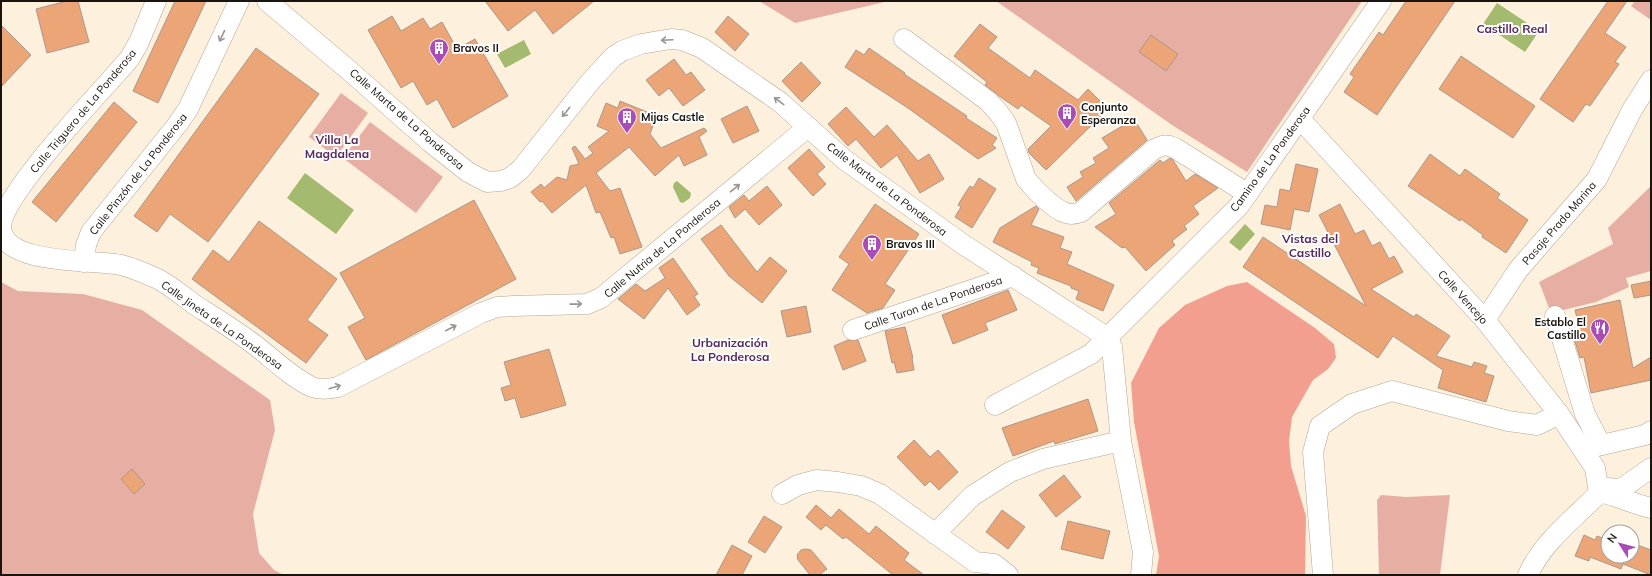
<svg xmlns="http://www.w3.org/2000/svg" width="1652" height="576" viewBox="0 0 1652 576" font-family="Mulish,sans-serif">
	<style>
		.green { fill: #e7aea3 }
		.forest { fill: #f29f8f }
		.water { fill: #a3ba6f }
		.building { fill: #eba577; stroke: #ab978b }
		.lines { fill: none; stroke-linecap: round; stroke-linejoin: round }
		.minor-casing { stroke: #b3a795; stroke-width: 21 }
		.minor { stroke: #fff; stroke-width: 20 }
		.oneway { stroke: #989593 }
		.labels { text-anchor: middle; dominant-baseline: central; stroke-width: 4; stroke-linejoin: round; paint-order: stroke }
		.poi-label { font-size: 11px; font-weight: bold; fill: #19140e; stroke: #fff; text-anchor: start }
		.street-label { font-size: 11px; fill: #19140e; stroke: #fff }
		.neighbourhood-label { font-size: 12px; font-weight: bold; fill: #582b5e; stroke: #fff }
	</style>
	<rect width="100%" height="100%" fill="#fdf0dc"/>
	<!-- green -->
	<g class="green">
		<polygon points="759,1 889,1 795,23"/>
		<polygon points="996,1 1362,1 1247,172 1172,125"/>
		<polygon points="1635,1 1651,1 1651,20 1631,6"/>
		<polygon points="341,93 368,113 336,157 309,137"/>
		<polygon points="370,122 443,177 416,213 343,158"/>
		<polygon points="1651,186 1651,271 1626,278 1629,287 1596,302 1551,313 1539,282 1613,244 1608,228"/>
		<polygon points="1,282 18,291 83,294 142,310 270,400 275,430 253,514 259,553 274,570 284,575 1,575"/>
		<polygon points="1381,495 1406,497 1450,495 1440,575 1379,575 1377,500"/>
	</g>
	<!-- forest -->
	<polygon class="forest" points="1247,282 1315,328 1334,344 1336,358 1328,369 1313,380 1292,417 1289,441 1291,466 1306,516 1305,575 1156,575 1159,556 1134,422 1131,383 1159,328 1185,305 1227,286"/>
	<!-- water -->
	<g class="water">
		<polygon points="1497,3 1539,31 1525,52 1483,24"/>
		<polygon points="524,40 531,54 505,68 497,54"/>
		<polygon points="305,173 354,210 336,234 287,198"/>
		<polygon points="677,181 691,193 690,198 683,203 680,202 673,187 674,183"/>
		<polygon points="1245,224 1255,234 1240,251 1229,242"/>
	</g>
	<!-- building -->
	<g class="building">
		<polygon points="67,1 78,1 89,42 47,53 36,9"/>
		<polygon points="175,1 206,1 158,103 133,91"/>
		<polygon points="485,1 594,1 553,34 535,10 508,31"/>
		<polygon points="1406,1 1455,1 1377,115 1344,92 1354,77 1350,74 1379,32 1383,35"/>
		<polygon points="1608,1 1627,1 1605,33 1626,47 1615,62 1619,64 1590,106 1586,104 1573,122 1540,99"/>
		<polygon points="392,16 401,31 423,18 430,29 442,22 457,49 475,39 508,96 453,128 437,99 427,105 413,81 401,88 368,30"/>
		<polygon points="728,16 749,34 735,51 715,32"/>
		<polygon points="980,24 997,37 988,48 1030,78 1035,70 1078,100 1088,89 1108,109 1046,170 1029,153 1028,149 1051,126 1021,105 1018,109 999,96 985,85 987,82 954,56"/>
		<polygon points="1,25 31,55 1,87"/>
		<polygon points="1151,35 1178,54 1166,71 1139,52"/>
		<polygon points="256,48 319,94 208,242 170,214 157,232 134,216"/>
		<polygon points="869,48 905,73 904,74 967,116 966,118 997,138 992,145 996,148 978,159 908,108 845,67 856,50 864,55"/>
		<polygon points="1461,56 1535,106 1513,138 1439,89"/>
		<polygon points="674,59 686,75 691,72 705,90 683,106 669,88 659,96 646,80"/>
		<polygon points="801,62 821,83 802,102 782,81"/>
		<polygon points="620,101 647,112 644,118 654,123 650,134 661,148 704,128 707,131 699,137 707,155 684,166 679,155 655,176 629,147 596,173 610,191 620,188 642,247 620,254 614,237 611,238 600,212 596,213 586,185 552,213 542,201 540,202 531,192 541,184 544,188 557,177 567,180 570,166 579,164 572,148 575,146 585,159 593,153 588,147 609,131 597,126 606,103 618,108"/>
		<polygon points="114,102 137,122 56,222 32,202"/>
		<polygon points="747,106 759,131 733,143 721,119"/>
		<polygon points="846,107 874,137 887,125 918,161 929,154 944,179 920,193 897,155 881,168 856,139 848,146 828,124"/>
		<polygon points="1134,119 1147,140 1076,201 1067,187 1083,177 1080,172 1096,163 1093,158 1109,148 1102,138"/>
		<polygon points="809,149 825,167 817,174 826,184 813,196 788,168"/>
		<polygon points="1430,154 1460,176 1465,169 1500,194 1497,198 1528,220 1506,253 1482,237 1483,235 1461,219 1460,221 1408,186"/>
		<polygon points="1170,158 1173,160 1186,181 1195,174 1218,188 1193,206 1199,214 1184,226 1187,229 1172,241 1175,245 1146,271 1125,247 1122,248 1095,227 1116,214 1109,203 1160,160 1163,163"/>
		<polygon points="1296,164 1318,169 1309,212 1294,209 1290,230 1261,224 1265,205 1277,207 1280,189 1290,191"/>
		<polygon points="979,178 996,189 972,228 955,217 961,207 958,205 964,195 970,186 973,188"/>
		<polygon points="767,186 782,205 759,225 745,209 735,218 729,207 744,195 749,201"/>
		<polygon points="474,200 516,279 366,360 348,327 365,318 340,273"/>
		<polygon points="875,204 919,234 885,284 895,290 883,308 867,313 832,290 849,264 839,257"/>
		<polygon points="1340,204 1355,234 1364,230 1372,246 1380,242 1389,259 1394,256 1403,272 1371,289 1414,317 1416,314 1450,336 1436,356 1472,367 1474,362 1487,366 1484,373 1494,376 1486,402 1438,388 1443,370 1393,336 1378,358 1243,267 1263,237 1366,306 1319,215"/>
		<polygon points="1036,206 1039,209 1031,225 1064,237 1060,248 1072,252 1067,264 1114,285 1103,311 1076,299 1079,291 1071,288 1071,286 1037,273 1039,268 1031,265 1032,262 993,242 1000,228"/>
		<polygon points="259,221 337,279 307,320 328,335 306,363 192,279 213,250 229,262"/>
		<polygon points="721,225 757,272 770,257 787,271 762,303 729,276 701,239"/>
		<polygon points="673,258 698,294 694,296 700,305 687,315 668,288 644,319 618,299 636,284 645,291 665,278 659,268"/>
		<polygon points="1651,281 1651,295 1634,298 1631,285"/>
		<polygon points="1008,290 1017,310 985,323 988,330 953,344 942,315"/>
		<polygon points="1620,300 1633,368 1651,357 1651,380 1591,393 1584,357 1580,358 1572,332 1580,330 1575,310"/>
		<polygon points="806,306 811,332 787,337 781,311"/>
		<polygon points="905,327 913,358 912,358 914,370 897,373 894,362 892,363 885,331"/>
		<polygon points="848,340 858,340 866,361 843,370 834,346"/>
		<polygon points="549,349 566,405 521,418 515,398 505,401 501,388 511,385 504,362"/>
		<polygon points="1088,399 1098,431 1055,444 1054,441 1013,456 1002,428"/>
		<polygon points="914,440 930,457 938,450 958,472 939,490 930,481 925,486 897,457"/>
		<polygon points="132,469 145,484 134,494 121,479"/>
		<polygon points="1064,475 1081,497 1056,517 1039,495"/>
		<polygon points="816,505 831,518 839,509 869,534 876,526 909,553 904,560 924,575 893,575 846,537 843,539 826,525 821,530 806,517"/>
		<polygon points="1002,510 1025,527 1008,549 986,532"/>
		<polygon points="764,516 782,527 765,553 748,542"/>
		<polygon points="1068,521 1110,531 1103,559 1061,549"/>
		<polygon points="1584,535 1595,540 1597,536 1608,540 1608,556 1632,556 1632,543 1651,550 1651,575 1623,564 1621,569 1590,557 1589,561 1575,556"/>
		<polygon points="732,545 752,556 742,575 716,575"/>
		<polygon points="805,549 811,550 827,569 819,575 810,575 798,560 797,555 801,550"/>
	</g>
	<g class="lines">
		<!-- minor casing -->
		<g class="minor-casing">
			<g id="minor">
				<path d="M156,1L139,42L130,58C105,88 0,195 1,228C4,266 94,259 121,265C133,268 147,274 158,279C171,286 183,296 195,305C217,319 240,333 260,349C276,362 293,378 312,387C320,390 329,389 338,387L481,313L497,307L513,306L587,304L601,298L808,127"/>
				<polyline points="267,1 351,72 430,142 468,172 487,182 501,181 510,178 521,169 590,82 613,57 622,51 641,44 671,39 682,40 702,48 780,102 845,160 964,245 1108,338 1112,347 1121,441 1143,552 1141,575"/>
				<path d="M904,39L988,101L998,112L1006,123L1026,179C1034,189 1053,209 1066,213C1071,215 1076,214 1081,212L1153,150C1162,145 1166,144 1175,148L1248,194"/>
				<polyline points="1300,119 1485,320 1559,414 1595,468 1599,493"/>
				<polyline points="84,262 86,245 91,232 177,125 188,109 239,1"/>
				<polyline points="1555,316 1585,414 1601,445"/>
				<polyline points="1485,320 1518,270 1597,179 1632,110 1651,80"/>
				<polyline points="853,330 1013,276"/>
				<polyline points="995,405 1091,354 1239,206 1381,1"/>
				<polyline points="1589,448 1645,435 1651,431"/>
				<path d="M1603,493C1620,497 1634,504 1651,508"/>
				<polyline points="782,494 798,485 817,480 838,482 861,486 880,494 975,562 994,564 1008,575"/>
				<polyline points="935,534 972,496 1010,472 1043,459 1121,441"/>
				<polyline points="1323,575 1313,452 1320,426 1352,404 1392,391 1508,421 1537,425 1559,414"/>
				<path d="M1528,575C1543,541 1574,519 1599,493L1606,488L1621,489L1651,468"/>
			</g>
		</g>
		<!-- minor -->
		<use href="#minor" class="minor"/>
	</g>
	<!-- one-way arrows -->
	<defs><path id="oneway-shaft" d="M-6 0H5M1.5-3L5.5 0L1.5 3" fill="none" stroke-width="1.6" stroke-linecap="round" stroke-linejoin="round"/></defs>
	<g class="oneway">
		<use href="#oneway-shaft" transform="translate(222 36) rotate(115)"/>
		<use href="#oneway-shaft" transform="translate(667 40) rotate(177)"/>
		<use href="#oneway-shaft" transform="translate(779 101) rotate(-143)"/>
		<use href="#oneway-shaft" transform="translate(566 112) rotate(129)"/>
		<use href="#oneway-shaft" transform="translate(735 188) rotate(-40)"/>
		<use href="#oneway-shaft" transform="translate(576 304) rotate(-1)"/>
		<use href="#oneway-shaft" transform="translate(451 328) rotate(-27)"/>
		<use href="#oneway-shaft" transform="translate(335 387) rotate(-17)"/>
	</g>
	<!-- icons -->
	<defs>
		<g id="building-pin" transform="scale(1)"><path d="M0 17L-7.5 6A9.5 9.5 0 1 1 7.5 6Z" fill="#a94cb7" stroke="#fff"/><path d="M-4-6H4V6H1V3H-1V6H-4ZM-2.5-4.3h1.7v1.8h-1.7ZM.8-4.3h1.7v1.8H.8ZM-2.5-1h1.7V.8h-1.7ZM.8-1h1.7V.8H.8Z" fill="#fff"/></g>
		<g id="restaurant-pin" transform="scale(1)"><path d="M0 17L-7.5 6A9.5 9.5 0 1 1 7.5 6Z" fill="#a94cb7" stroke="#fff"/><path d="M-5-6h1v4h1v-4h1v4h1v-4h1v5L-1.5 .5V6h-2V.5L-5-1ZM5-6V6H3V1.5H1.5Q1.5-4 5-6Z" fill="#fff"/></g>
	</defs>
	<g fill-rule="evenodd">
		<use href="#building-pin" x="439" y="48"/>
		<use href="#building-pin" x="1067" y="113"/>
		<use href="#building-pin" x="627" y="117"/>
		<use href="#building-pin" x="872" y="244"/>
		<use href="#restaurant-pin" x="1600" y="328"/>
	</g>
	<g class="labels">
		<!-- poi labels -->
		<g class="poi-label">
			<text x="453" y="48">Bravos II</text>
			<text x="1081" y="107">Conjunto<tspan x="1081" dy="13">Esperanza</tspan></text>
			<text x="641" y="117">Mijas Castle</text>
			<text x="886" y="244">Bravos III</text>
			<text x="1586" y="322" text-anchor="end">Establo El<tspan x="1586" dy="13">Castillo</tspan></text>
		</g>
		<!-- street labels -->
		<g class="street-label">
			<text transform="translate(83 111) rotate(-50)">Calle Triguero de La Ponderosa</text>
			<text transform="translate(407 119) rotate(41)">Calle Marta de La Ponderosa</text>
			<text transform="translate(1270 159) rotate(-54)">Camino de La Ponderosa</text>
			<text transform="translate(138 174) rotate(-52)">Calle Pinzón de La Ponderosa</text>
			<text transform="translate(887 189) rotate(37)">Calle Marta de La Ponderosa</text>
			<text transform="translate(1559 223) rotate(-49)">Pasaje Prado Marina</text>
			<text transform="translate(662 248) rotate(-40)">Calle Nutria de La Ponderosa</text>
			<text transform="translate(1463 297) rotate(48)">Calle Vencejo</text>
			<text transform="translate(933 303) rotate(-19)">Calle Turon de La Ponderosa</text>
			<text transform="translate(222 325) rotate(35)">Calle Jineta de La Ponderosa</text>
		</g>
		<!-- neighbourhood labels -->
		<g class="neighbourhood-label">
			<text x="1512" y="28">Castillo Real</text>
			<text x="337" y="139">Villa La<tspan x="337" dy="14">Magdalena</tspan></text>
			<text x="1310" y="238">Vistas del<tspan x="1310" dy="14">Castillo</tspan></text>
			<text x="730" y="342">Urbanización<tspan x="730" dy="14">La Ponderosa</tspan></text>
		</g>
	</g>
	<!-- border -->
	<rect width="1652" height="576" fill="none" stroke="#19140e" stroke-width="4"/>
	<!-- north arrow -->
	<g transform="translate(1620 544) rotate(306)"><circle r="19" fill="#ffffff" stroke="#a3a19f"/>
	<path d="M0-3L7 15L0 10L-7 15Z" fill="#a94cb7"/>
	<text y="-6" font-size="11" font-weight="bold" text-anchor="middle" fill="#19140e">N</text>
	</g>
</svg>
